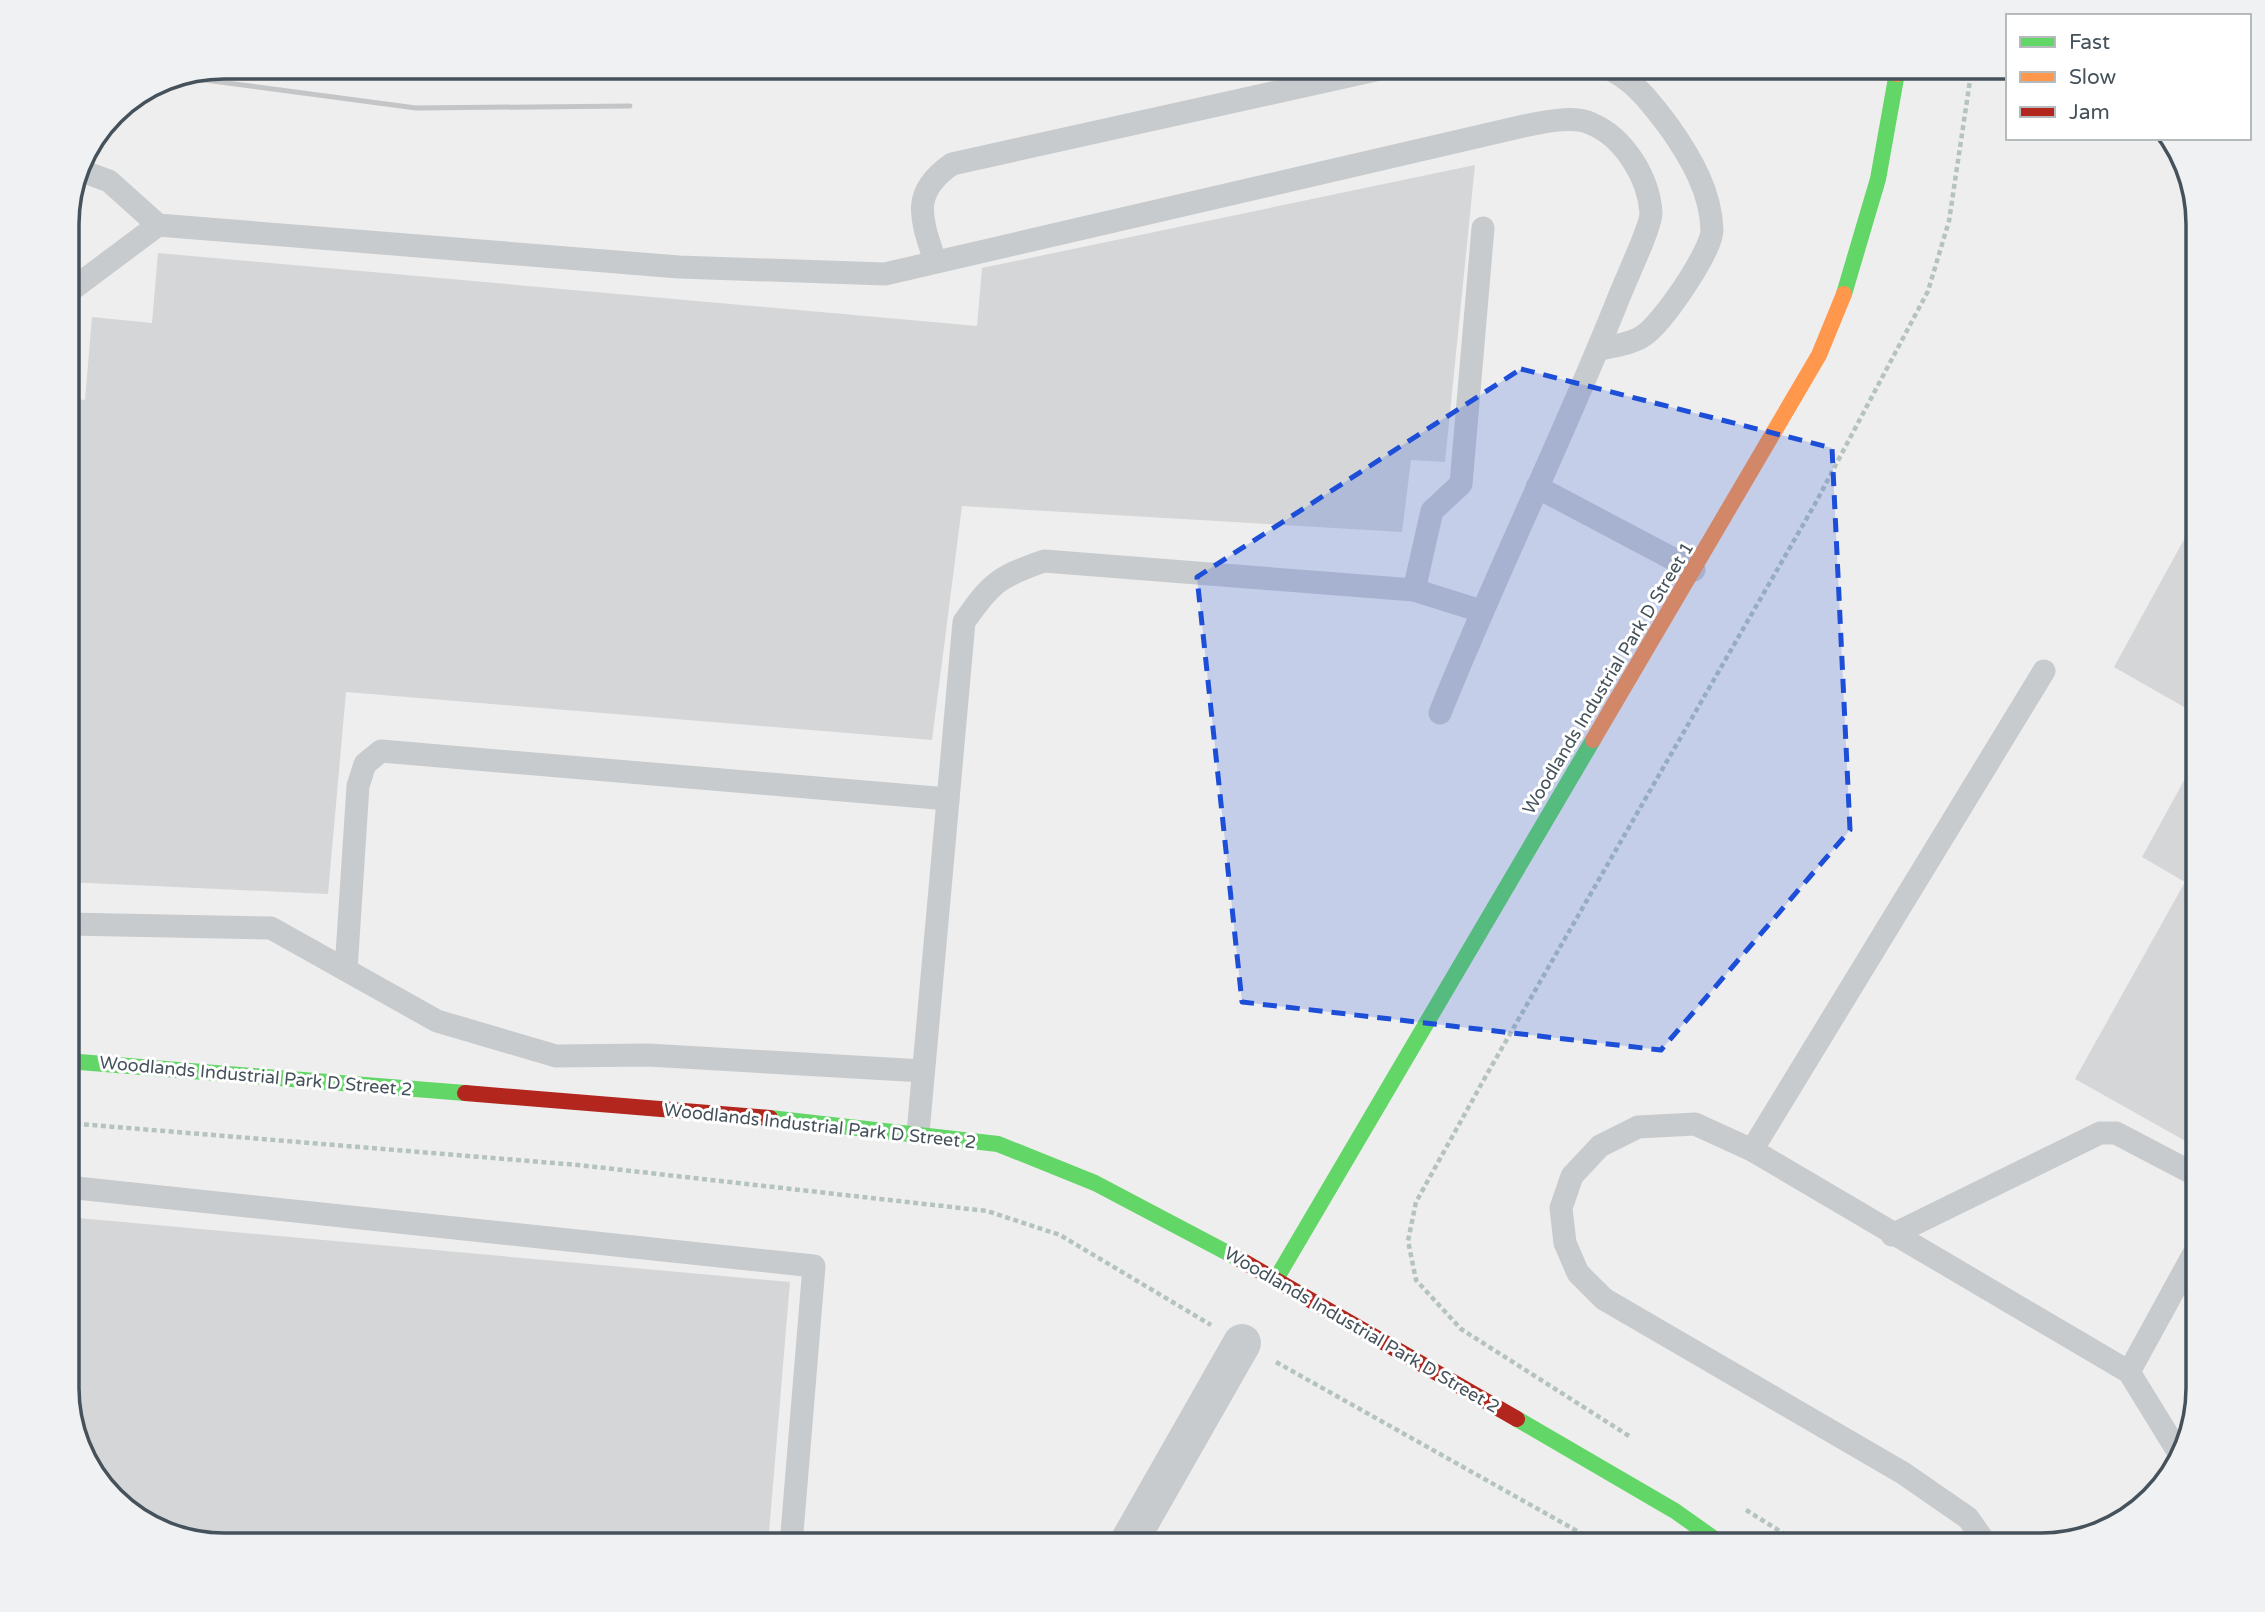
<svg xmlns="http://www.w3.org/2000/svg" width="2265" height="1612" viewBox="0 0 2265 1612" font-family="'Varela Round',sans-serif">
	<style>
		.building { fill: #d5d6d7 }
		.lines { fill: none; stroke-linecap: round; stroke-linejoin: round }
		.path { stroke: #b5c3be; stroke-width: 4.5; stroke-dasharray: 5 3.5; stroke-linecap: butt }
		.lane { stroke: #c8cbcd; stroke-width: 23 }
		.street { stroke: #c8cbcd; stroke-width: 38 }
		.fast { stroke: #63d668; stroke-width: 16 }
		.slow { stroke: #ff974d; stroke-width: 16 }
		.jam { stroke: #b3261e; stroke-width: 16 }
		.rail { stroke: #c3c5c7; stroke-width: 5 }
		.marked { fill: #1d4ed8; fill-opacity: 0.2; stroke: #1d4ed8; stroke-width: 5; stroke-dasharray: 14 9; stroke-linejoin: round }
		.labels { text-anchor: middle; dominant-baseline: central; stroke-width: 6; stroke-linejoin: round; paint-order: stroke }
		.street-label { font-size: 18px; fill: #45525b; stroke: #fff }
		.rim { fill: none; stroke: #45525b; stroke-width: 3.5 }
	</style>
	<rect width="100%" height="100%" fill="#efeeee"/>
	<!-- building -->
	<g class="building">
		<polygon points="1475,165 1445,462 1411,460 1402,532 962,506 932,740 346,692 328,894 67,882 67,398 85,400 92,317 152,323 158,253 977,326 982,268"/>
		<polygon points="2198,514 2198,715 2114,667"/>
		<polygon points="2198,755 2198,1148 2075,1079 2185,882 2142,857"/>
		<polygon points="67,1217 790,1282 768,1545 224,1545 129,1513 83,1458 67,1398"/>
	</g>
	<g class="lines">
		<!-- path -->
		<g class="path">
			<polyline points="67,1123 578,1165 987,1211 1060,1235 1211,1325"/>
			<polyline points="1276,1362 1602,1545"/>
			<polyline points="1629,1436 1461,1329 1416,1280 1408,1241 1416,1202 1487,1074 1815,504 1928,291 1949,221 1972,67"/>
			<polyline points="1746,1510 1802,1545"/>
		</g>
		<!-- lane -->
		<g class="lane">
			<path d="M79,170L109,181L158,225L679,267L885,274L1524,126C1544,122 1573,115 1592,124C1625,138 1649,179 1651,213C1651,227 1625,281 1619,297C1563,438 1496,573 1440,713"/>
			<path d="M935,261C921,218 910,193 952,164L1389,67"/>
			<polyline points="67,293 158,225"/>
			<path d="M1598,350C1611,346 1632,344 1643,336C1662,324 1712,251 1712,230C1711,192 1691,158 1670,128C1652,104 1633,78 1605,67"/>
			<polyline points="1537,487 1694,570"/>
			<polyline points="1414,590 1432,511 1461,484 1483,228"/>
			<polyline points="67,924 271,928 437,1021 556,1056 648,1055 923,1071"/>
			<polyline points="346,970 358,786 365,764 381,751 948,799"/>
			<path d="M918,1133L964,622C991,583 998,577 1044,561L1414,590L1481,611"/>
			<polyline points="1752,1150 2044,671"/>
			<polyline points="67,1187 814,1266 791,1545"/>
			<polyline points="1892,1235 2100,1133 2116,1133 2198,1176"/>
			<polyline points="2129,1372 2198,1246"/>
			<polyline points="1987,1545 1968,1518 1903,1473 1604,1299 1578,1273 1565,1243 1561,1208 1572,1176 1600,1146 1638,1127 1695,1124 1752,1150 2129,1372 2177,1450"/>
		</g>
		<!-- street -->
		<polyline class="street" points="1127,1545 1242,1343"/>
		<!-- fast -->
		<g class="fast">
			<polyline points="1844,294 1878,179 1898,67"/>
			<polyline points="67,1061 465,1093"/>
			<polyline points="770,1118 998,1144 1095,1183 1241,1260"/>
			<polyline points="1276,1279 1593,740"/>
			<polyline points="1517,1419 1675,1511 1723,1545"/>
		</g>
		<!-- slow -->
		<g class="slow">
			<polyline points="1897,74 1900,67"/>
			<polyline points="1593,740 1819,355 1844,294"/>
		</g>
		<!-- jam -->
		<g class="jam">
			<polyline points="465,1093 770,1118"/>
			<polyline points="1241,1260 1517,1419"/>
		</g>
		<!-- rail -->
		<g class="rail">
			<polyline points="434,67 628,76"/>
			<polyline points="175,76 416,108 630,106"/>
		</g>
	</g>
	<!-- marked area -->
	<path class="marked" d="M1521,369L1832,448L1850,830L1661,1050L1242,1002L1197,577Z"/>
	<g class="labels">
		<!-- street labels -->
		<g class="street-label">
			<text transform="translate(1608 678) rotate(-59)">Woodlands Industrial Park D Street 1</text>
			<text transform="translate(256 1076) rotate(5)">Woodlands Industrial Park D Street 2</text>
			<text transform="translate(820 1126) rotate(6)">Woodlands Industrial Park D Street 2</text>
			<text transform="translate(1362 1330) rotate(30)">Woodlands Industrial Park D Street 2</text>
		</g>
	</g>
	<!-- crop -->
	<path d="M0 0H2265V1612H0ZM224 79H2041A145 145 0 0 1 2186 224V1388A145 145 0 0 1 2041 1533H224A145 145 0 0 1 79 1388V224A145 145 0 0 1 224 79Z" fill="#f0f1f2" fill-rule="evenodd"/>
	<path class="rim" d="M224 79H2041A145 145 0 0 1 2186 224V1388A145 145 0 0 1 2041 1533H224A145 145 0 0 1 79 1388V224A145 145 0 0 1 224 79Z"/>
	<!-- legend -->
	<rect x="2006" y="14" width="245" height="126" fill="#ffffff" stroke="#b5babd" stroke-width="2"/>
	<rect x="2020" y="37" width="35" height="10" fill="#63d668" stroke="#b5babd" stroke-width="2"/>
	<text x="2069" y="49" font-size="21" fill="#45525b">Fast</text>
	<rect x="2020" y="72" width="35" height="10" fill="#ff974d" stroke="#b5babd" stroke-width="2"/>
	<text x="2069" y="84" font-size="21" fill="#45525b">Slow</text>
	<rect x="2020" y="107" width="35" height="10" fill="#b3261e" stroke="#b5babd" stroke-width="2"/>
	<text x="2069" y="119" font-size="21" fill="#45525b">Jam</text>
</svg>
